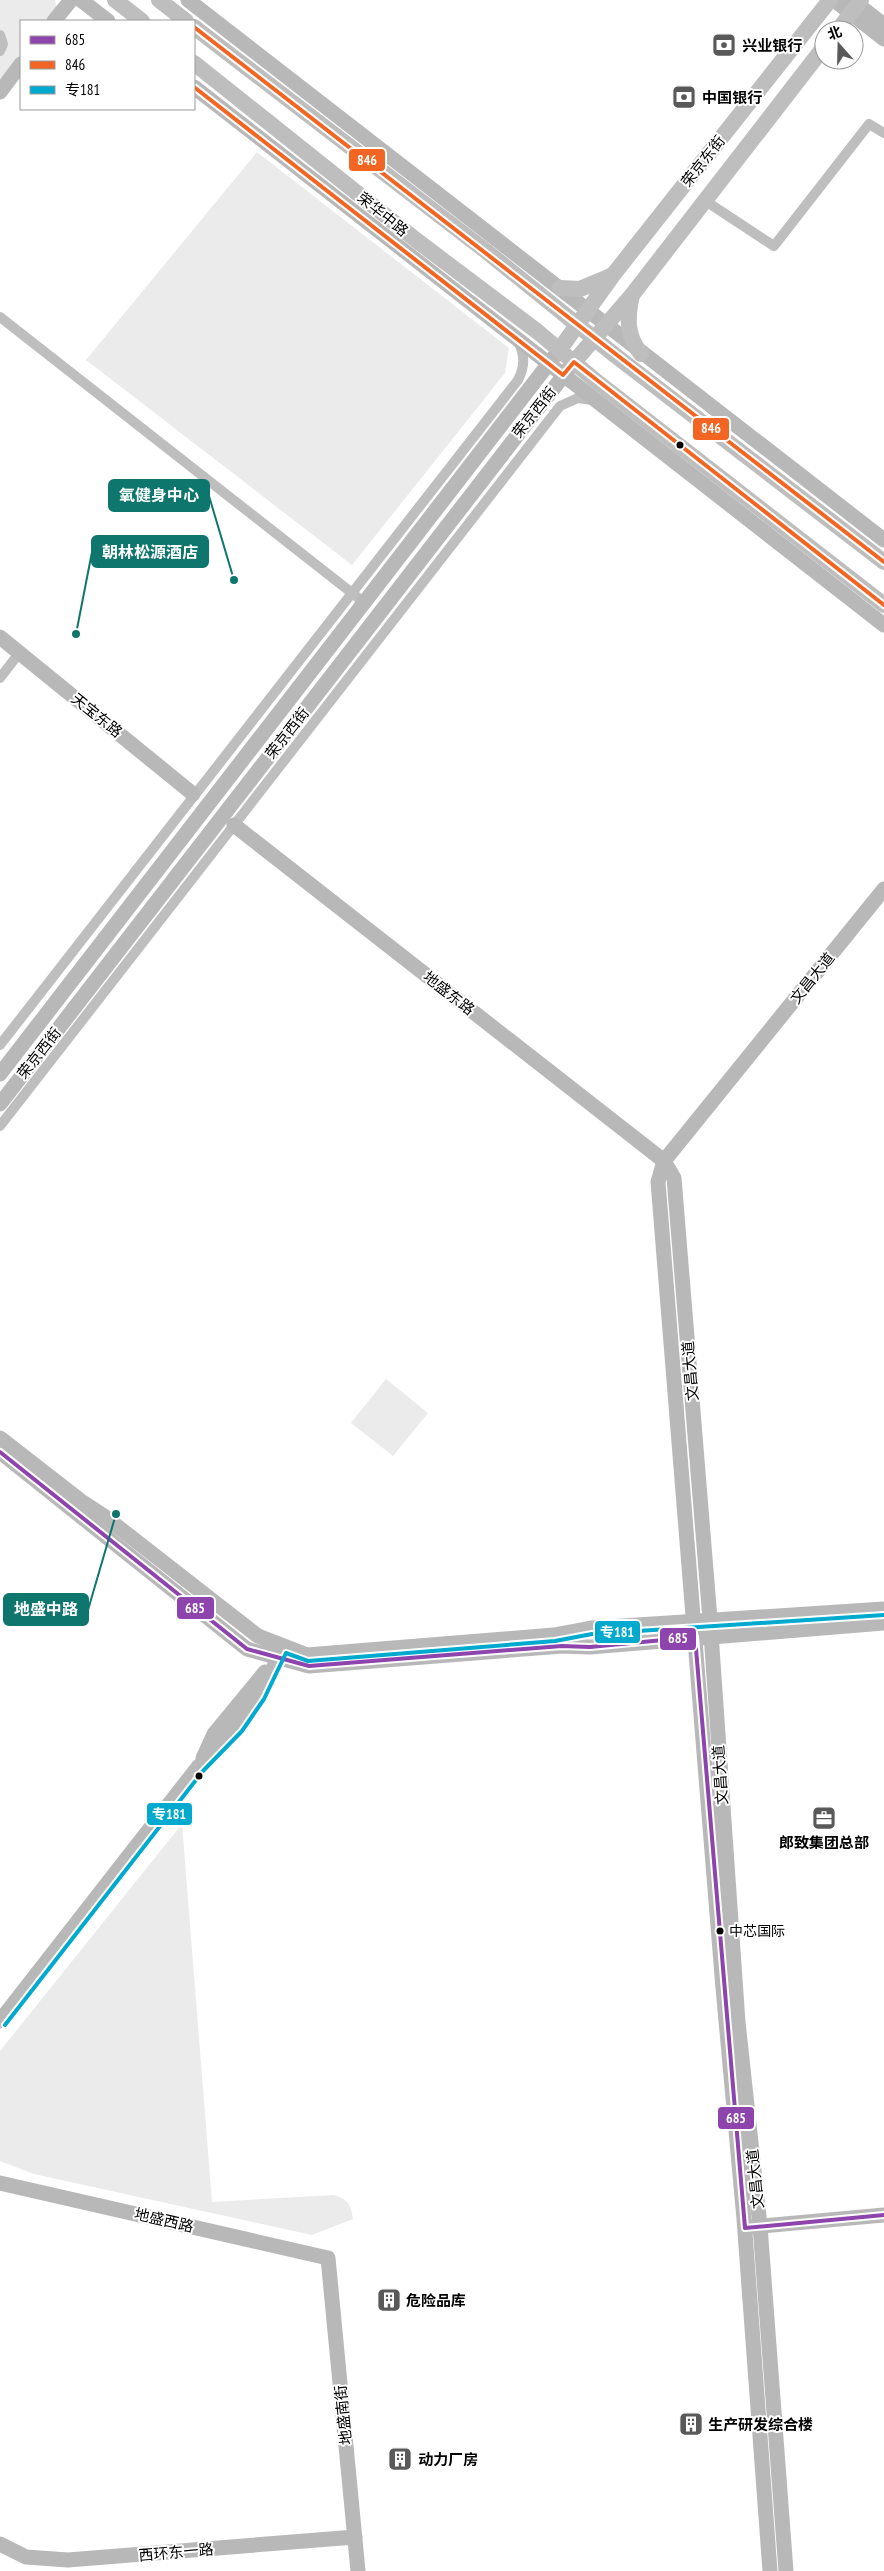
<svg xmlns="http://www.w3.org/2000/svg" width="884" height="2571" viewBox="0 0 884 2571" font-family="'PT Sans Narrow','Noto Sans SC',sans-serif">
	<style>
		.green { fill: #ebebeb }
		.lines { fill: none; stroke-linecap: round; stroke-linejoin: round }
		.street { stroke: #bebebe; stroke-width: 10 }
		.secondary { stroke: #b8b8b8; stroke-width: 15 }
		.primary { stroke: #bebebe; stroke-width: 16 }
		.bus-1-casing { stroke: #fff; stroke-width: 8 }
		.bus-2-casing { stroke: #fff; stroke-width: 8 }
		.bus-3-casing { stroke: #fff; stroke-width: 8 }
		.bus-1 { stroke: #8e44ad; stroke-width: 4 }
		.bus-2 { stroke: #f26522; stroke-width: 4 }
		.bus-3 { stroke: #00a9ce; stroke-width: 4 }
		.bus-dot { fill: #000; stroke: #fff; stroke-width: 2 }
		.labels { text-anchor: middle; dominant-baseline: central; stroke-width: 4; stroke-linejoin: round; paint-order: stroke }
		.bus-label { font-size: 14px; fill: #000; stroke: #fff; text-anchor: start }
		.poi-label { font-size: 15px; font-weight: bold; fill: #000; stroke: #fff; text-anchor: start }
		.street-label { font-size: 15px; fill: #000; stroke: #fff }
		.leader { fill: none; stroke: #0f766e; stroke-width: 2 }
		.callout-dot { fill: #0f766e; stroke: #fff; stroke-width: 2 }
		.callout { fill: #0f766e; stroke: #0f766e; stroke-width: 2 }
		.callout-label { font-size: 16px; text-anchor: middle; font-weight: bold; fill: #fff }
		.line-badge { stroke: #fff; stroke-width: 2 }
		.badge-label { font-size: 14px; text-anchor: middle; font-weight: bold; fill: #fff }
	</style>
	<rect width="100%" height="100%" fill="#fff"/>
	<!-- green -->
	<g class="green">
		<polygon points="0,0 55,0 57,10 48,21 21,21 21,56 0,83"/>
		<polygon points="257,152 509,348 505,373 352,565 86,360"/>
		<polygon points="386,1379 428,1413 393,1456 351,1423"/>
		<path d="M182,1824L212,2202L334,2195C348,2199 351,2205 353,2219L312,2235L34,2174L0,2161V2051Z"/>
	</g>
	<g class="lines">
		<!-- street -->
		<g class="street">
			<polyline points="0,35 3,44 0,51"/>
			<polyline points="704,200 774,246 869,124 884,133"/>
			<polyline points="0,317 366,604"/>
			<polyline points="0,678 20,652"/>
			<path d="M0,1045L518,380C525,366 525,356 518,341"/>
			<polyline points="0,1126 560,406 578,398 592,400"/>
		</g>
		<!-- secondary -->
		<g class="secondary">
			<polyline points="81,0 108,21"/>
			<polyline points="188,0 884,540"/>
			<polyline points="834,0 884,39"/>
			<polyline points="852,0 884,25"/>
			<polyline points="54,21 71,0"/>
			<polyline points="194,87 884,625"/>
			<polyline points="0,92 21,64"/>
			<polyline points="0,637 193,794"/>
			<polyline points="234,825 664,1161 674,1178 710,1619 738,2022 760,2226 786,2571"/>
			<polyline points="0,1074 560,349"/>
			<polyline points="0,1104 574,362"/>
			<polyline points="0,1438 81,1501 104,1516 258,1636 307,1655 554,1635 591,1628 884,1609"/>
			<polyline points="0,1452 247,1649 309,1666 562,1646 590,1647 884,1623"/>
			<polyline points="203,1758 214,1734 265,1672"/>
			<path d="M0,2021L198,1767C234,1737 266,1693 281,1649"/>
			<polyline points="0,2183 328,2258 358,2571"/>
			<polyline points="751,2227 884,2215"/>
			<polyline points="0,2544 26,2557 68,2560 355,2537"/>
			<polyline points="770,2571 744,2219 723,1988 658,1182 664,1161 884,889"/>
		</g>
		<!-- primary -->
		<g class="primary">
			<polyline points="115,0 142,21"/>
			<polyline points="159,0 186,21"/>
			<polyline points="194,27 486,251 616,356 884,562"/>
			<polyline points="838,30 861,0"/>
			<polyline points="194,63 416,240 538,332 596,381 884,605"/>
			<polyline points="560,288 580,289 611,276"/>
			<path d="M632,295C627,318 626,335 641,354"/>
			<polyline points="560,349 613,275 830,0"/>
			<polyline points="574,362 632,295 824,47"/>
		</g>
		<!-- bus-1 casing -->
		<g class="bus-1-casing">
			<polyline id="bus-1" points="0,1452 247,1649 309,1666 562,1646 590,1647 695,1637 745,2228 884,2215"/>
		</g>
		<!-- bus-2 casing -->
		<g class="bus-2-casing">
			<g id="bus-2">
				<path d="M194,27C425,204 653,385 884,562"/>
				<polyline points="194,87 563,375 574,362 884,605"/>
			</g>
		</g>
		<!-- bus-3 casing -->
		<g class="bus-3-casing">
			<polyline id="bus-3" points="5,2025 203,1771 242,1731 264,1699 286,1653 308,1661 555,1641 592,1634 884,1615"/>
		</g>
		<!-- bus-1 -->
		<use href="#bus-1" class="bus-1"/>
		<!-- bus-2 -->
		<use href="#bus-2" class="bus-2"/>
		<!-- bus-3 -->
		<use href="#bus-3" class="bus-3"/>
	</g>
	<!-- icons -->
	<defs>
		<g id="bank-square" transform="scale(1.25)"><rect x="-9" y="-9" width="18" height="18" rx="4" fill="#595959" stroke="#fff"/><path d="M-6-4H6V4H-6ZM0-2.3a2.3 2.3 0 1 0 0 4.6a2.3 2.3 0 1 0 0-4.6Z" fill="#fff"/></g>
		<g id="office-square" transform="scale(1.25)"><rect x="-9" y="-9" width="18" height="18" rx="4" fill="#595959" stroke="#fff"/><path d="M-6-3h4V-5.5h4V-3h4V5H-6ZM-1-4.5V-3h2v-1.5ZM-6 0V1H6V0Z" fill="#fff"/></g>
		<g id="building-square" transform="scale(1.25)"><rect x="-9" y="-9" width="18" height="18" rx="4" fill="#595959" stroke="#fff"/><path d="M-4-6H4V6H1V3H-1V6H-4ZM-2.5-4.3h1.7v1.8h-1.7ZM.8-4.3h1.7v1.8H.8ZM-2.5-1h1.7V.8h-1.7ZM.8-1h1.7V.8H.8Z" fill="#fff"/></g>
	</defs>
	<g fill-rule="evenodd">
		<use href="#bank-square" x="724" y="45"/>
		<use href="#bank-square" x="684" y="97"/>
		<use href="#office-square" x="824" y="1818"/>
		<use href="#building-square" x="389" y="2300"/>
		<use href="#building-square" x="691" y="2424"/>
		<use href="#building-square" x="400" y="2459"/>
	</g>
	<!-- markers -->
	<g class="bus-dot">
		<circle cx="680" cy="445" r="4.5"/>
		<circle cx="199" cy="1776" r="4.5"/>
		<circle cx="720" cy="1931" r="4.5"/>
	</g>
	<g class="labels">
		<!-- bus labels -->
		<g class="bus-label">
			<text x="729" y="1931">中芯国际</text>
		</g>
		<!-- poi labels -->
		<g class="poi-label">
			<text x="742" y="45">兴业银行</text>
			<text x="702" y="97">中国银行</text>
			<text x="824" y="1842" text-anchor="middle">郎致集团总部</text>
			<text x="406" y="2300">危险品库</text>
			<text x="708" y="2424">生产研发综合楼</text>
			<text x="418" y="2459">动力厂房</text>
		</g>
		<!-- street labels -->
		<g class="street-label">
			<text transform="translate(703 161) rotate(-52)">荣京东街</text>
			<text transform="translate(383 214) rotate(39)">荣华中路</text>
			<text transform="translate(534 412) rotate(-52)">荣京西街</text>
			<text transform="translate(97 715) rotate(39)">天宝东路</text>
			<text transform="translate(287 733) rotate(-52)">荣京西街</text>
			<text transform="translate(812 978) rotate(-51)">文昌大道</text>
			<text transform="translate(449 993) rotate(38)">地盛东路</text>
			<text transform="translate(39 1053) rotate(-52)">荣京西街</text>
			<text transform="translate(690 1371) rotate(-95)">文昌大道</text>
			<text transform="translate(720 1775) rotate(-94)">文昌大道</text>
			<text transform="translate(755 2179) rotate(-96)">文昌大道</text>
			<text transform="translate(164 2220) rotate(13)">地盛西路</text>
			<text transform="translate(343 2415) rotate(-96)">地盛南街</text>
			<text transform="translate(176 2552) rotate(-5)">西环东一路</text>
		</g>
	</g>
	<!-- callouts -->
	<path class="leader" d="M234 580L209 496M76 634L92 552M116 1514L88 1610"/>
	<g class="callout-dot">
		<circle cx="234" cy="580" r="5"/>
		<circle cx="76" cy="634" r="5"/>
		<circle cx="116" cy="1514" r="5"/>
	</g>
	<g class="callout">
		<rect x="109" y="480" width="100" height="31" rx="5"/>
		<rect x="92" y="536" width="116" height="31" rx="5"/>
		<rect x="4" y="1594" width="84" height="31" rx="5"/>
	</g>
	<g class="callout-label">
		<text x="159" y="501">氧健身中心</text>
		<text x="150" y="558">朝林松源酒店</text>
		<text x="46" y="1615">地盛中路</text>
	</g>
	<g class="line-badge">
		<rect x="348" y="148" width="38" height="24" rx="5" fill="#f26522"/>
		<rect x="692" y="417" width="38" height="24" rx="5" fill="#f26522"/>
		<rect x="176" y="1596" width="39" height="24" rx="5" fill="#8e44ad"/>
		<rect x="594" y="1620" width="47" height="24" rx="5" fill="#00a9ce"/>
		<rect x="659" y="1627" width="38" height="24" rx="5" fill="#8e44ad"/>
		<rect x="146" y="1802" width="47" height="24" rx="5" fill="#00a9ce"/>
		<rect x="717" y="2106" width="38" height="24" rx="5" fill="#8e44ad"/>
	</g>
	<g class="badge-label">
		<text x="367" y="165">846</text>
		<text x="711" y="433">846</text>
		<text x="195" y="1613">685</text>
		<text x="617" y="1637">专181</text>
		<text x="678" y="1643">685</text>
		<text x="169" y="1819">专181</text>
		<text x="736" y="2123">685</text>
	</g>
	<!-- legend -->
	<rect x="20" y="20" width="175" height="90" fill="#ffffff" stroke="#999999"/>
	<rect x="30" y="36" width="25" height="8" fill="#8e44ad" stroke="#999999"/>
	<text x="65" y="45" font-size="15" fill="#000000">685</text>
	<rect x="30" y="61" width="25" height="8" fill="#f26522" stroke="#999999"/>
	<text x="65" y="70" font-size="15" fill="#000000">846</text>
	<rect x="30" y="86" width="25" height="8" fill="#00a9ce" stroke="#999999"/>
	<text x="65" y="95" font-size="15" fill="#000000">专181</text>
	<!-- north arrow -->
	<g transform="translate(839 45) rotate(340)"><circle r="24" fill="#ffffff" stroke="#999999"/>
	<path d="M0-4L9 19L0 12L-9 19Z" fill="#595959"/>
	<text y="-8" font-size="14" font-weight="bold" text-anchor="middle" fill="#000000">北</text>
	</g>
</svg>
